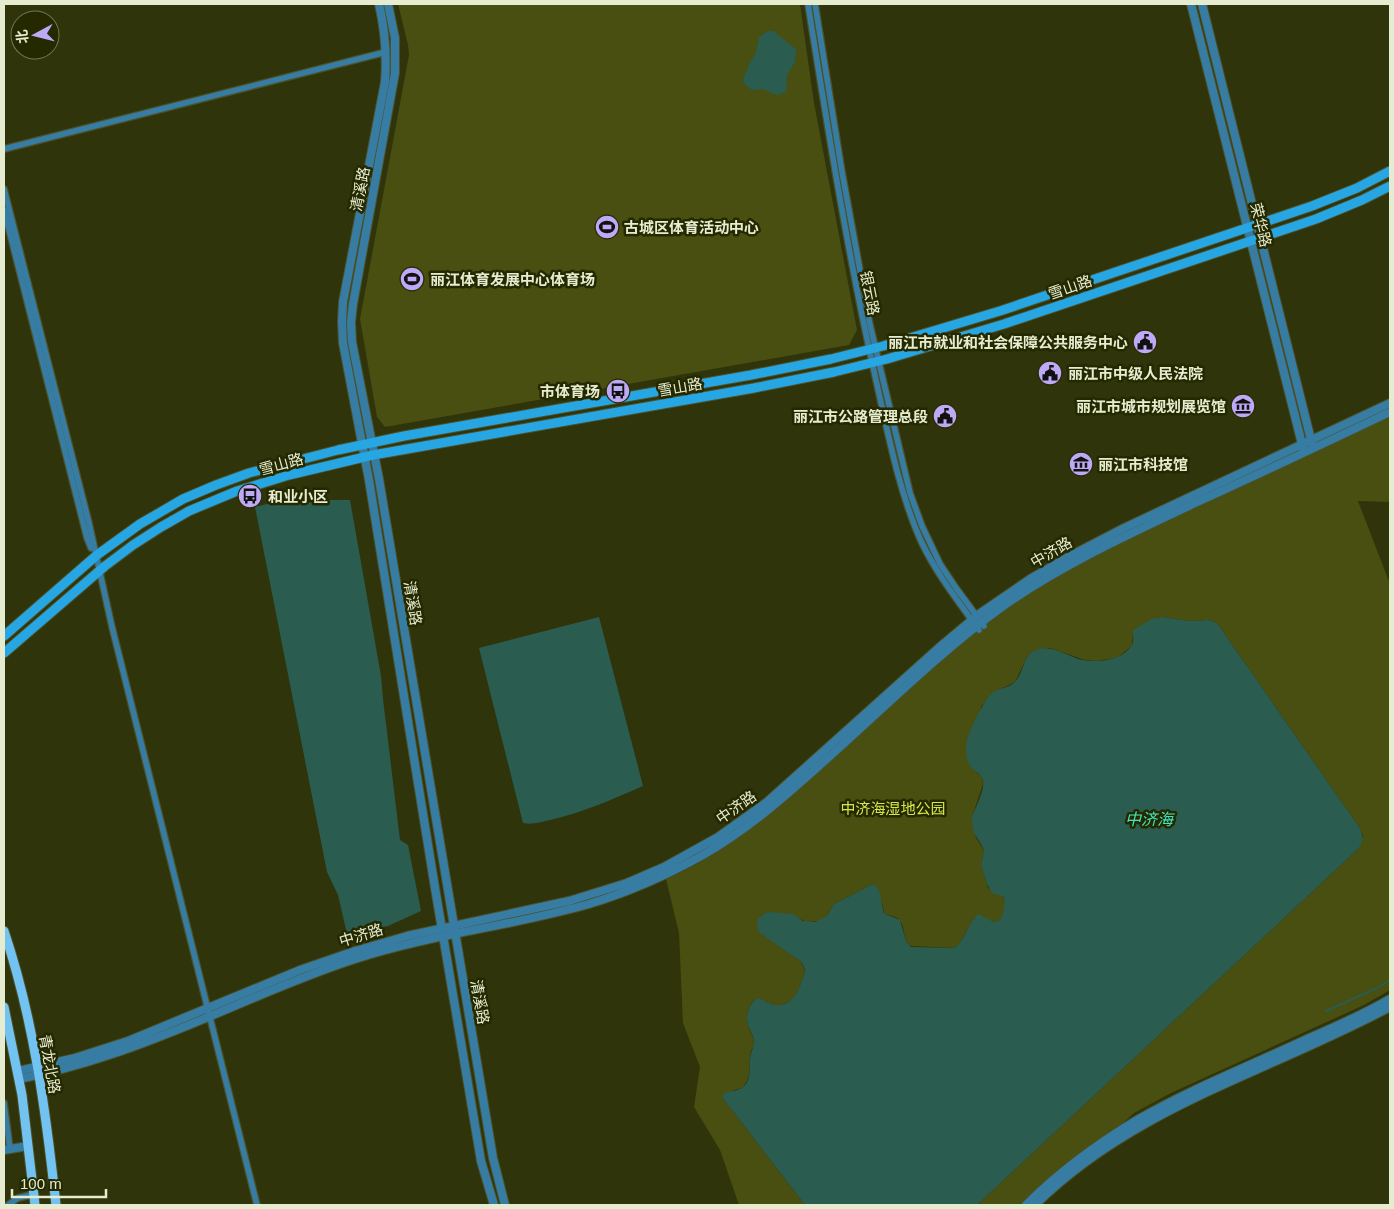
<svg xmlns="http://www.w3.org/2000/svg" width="1394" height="1209" viewBox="0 0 1394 1209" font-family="Helvetica,'Noto Sans SC',sans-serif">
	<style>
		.green { fill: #484f10 }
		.water { fill: #2a5c50 }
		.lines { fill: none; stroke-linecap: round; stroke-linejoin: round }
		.stream { stroke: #2a5c50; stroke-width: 2 }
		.minor-casing { stroke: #4c512a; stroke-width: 8 }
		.tertiary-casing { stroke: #4c512a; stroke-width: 10 }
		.secondary-casing { stroke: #4c512a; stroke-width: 11 }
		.primary-casing { stroke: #4c512a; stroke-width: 11 }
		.minor { stroke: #377da3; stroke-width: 5.5 }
		.tertiary { stroke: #377da3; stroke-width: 8 }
		.secondary { stroke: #26a7e4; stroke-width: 9 }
		.primary { stroke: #73c3f2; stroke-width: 9 }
		.labels { text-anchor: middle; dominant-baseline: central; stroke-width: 5; stroke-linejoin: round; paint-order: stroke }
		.street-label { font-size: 15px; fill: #e6eccf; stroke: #252900 }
		.poi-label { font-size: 15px; font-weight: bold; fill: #e6eccf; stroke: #252900; text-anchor: start }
		.park-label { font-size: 15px; fill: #d4e64d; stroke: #252900 }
		.water-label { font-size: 16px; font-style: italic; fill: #42e3c2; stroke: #252900 }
	</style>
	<rect width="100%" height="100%" fill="#2f340a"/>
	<!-- green -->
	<g class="green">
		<polygon points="398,4 800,4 814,103 857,330 849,345 385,427 377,417 360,319 409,55 408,45"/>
		<path d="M1390,416V502L1358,501L1390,584V990L1364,1005L1171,1093L1134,1113L1119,1127L1057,1172L1021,1205H977L1359,848L1363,835L1359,827L1217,623L1208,620L1189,621L1163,617L1133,634L1132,645L1127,650L1118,657L1110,659L1096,661L1085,660L1050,648L1036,650L1027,657L1015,682L991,694L981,707L976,772L982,777L983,784L972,817L976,838L984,850L981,865L987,884L988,888L1002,896L1005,899C1005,905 1004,921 996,922C994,922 978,917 975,917L959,944L955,948L911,946C901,940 907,924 897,918C893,916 888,915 885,914L881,900L873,884L834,904L827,916L820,921L807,922L796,917L763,935L770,939L800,961C807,970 804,974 801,983C797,995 793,1002 780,1005C772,1007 765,1000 757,998C749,1003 745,1015 748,1025C750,1032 754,1037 754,1044C754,1048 752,1048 751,1051C748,1065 753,1077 742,1088L734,1090L722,1097L805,1205H739L720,1150L694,1107L700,1067L683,1023L679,933L666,879L695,865L726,846L778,807L944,657L993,617L1033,590L1102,550Z"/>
	</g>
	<!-- water -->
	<g class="water">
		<polygon points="768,31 773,31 796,49 795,62 787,75 786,92 777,95 762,89 752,90 745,85 743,80 750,62 756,53 759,37"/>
		<polygon points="283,500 350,500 381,676 383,699 400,840 408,845 421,911 388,926 347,934 338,895 327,872 255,507"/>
		<path d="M599,617L643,786C613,799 582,813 550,820C541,822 532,825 523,823L479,648Z"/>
		<path d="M1163,617L1189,621L1208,620L1217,623L1359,827C1363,834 1364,841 1359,848L977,1205H805L722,1097L724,1093C730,1091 738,1091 743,1087C753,1079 748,1065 751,1054C751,1051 754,1047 754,1043C754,1036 750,1031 748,1025C745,1015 749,1004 757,998C764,999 769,1005 776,1005C790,1006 797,995 801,983C804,974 808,969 800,961L760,933L758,930L757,923L758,919L764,914L769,912L793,914L803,921L815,922L827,916L834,904L873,884C884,892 879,902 885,914L900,920L906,941L911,947L955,948C965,939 968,924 978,914L994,922L999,921L1003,914L1005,899L1002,896L992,893L987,884L981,865L984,850C977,834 972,837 972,817C975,808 985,790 983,781C982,773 972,771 969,764C966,758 966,751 966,745C967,734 982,705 989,696C995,688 1008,689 1015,682C1023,674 1023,658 1032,652C1049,641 1067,657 1083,660C1099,663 1123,660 1132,645C1134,641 1133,635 1133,630L1152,619Z"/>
	</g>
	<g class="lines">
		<!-- stream -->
		<polyline class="stream" points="1326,1011 1377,988 1390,980"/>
		<!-- minor casing -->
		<g class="minor-casing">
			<g id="minor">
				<path d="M808,4C828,130 848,256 876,380C888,433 899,492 921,541C936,573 958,601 979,630"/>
				<polyline points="815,4 842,172 870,325 910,493 922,526 940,564 956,588 984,626"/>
				<polyline points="4,149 386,52"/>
				<polyline points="4,189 89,523 112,627 257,1205"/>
				<polyline points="4,210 87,538 91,548"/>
				<polyline points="4,1103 10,1149"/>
				<polyline points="8,1205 18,1198 34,1194"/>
			</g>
		</g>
		<!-- tertiary casing -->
		<g class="tertiary-casing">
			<g id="tertiary">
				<path d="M379,4C385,30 387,55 385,82L343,302L342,322L343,343L369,480L435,888L481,1161L494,1205"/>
				<polyline points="388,4 395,38 395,73 353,304 351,322 352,342 379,479 493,1158 505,1205"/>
				<polyline points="1191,4 1303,448"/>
				<polyline points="1202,4 1312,444"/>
				<polyline points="18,1071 75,1058 128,1041 300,970 355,951 407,936 569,901 627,883 664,867 718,837 767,802 942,645 979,614 1030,579 1070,556 1124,528 1390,403"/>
				<path d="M19,1079C49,1073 79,1065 109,1055C193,1028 271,986 355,959C432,934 512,926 589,904C629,892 667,875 703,855C748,829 782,799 820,765C880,712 937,654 1002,607C1061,565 1128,535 1193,504C1259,474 1325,443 1390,412"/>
				<polyline points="4,1150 28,1146"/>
				<path d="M1026,1205C1059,1172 1097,1144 1137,1120C1191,1089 1249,1066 1305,1040C1334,1027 1363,1015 1390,999"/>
				<path d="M1035,1205C1135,1106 1269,1072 1390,1007"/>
			</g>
		</g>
		<!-- secondary casing -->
		<g class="secondary-casing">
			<g id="secondary">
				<polyline points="4,636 97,555 140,524 183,499 216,485 249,473 338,450 404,436 751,375 831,359 883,346 1000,311 1312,206 1357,188 1390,171"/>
				<polyline points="4,653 105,566 133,545 161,527 189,511 237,491 289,475 373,455 754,388 834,372 887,359 1004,324 1316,219 1362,200 1390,186"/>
			</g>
		</g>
		<!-- primary casing -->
		<g class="primary-casing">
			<g id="primary">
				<path d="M4,931C34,1020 46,1113 56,1205"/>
				<polyline points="4,1007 22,1095 35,1205"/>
			</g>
		</g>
		<!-- minor -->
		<use href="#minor" class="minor"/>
		<!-- tertiary -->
		<use href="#tertiary" class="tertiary"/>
		<!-- secondary -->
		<use href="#secondary" class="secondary"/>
		<!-- primary -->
		<use href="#primary" class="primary"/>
	</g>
	<!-- icons -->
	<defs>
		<g id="stadium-disc" transform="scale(1.25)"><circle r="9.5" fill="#bda9f5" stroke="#252900"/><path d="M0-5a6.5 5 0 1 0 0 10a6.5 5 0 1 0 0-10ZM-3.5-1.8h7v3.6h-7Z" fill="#111"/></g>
		<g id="civic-disc" transform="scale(1.25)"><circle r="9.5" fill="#bda9f5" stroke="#252900"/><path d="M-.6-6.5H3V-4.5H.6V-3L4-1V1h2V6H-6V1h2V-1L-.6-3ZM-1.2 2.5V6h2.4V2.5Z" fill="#111"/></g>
		<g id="bus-disc" transform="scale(1.25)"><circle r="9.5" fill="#bda9f5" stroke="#252900"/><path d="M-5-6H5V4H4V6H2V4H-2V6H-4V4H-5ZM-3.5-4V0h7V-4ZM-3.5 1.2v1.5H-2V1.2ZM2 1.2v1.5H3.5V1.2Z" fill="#111"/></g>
		<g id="museum-disc" transform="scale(1.25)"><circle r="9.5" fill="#bda9f5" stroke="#252900"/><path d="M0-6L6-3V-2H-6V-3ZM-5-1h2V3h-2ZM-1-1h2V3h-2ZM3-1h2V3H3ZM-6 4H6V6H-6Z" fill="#111"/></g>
	</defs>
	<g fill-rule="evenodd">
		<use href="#stadium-disc" x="607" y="227"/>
		<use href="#stadium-disc" x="412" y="279"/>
		<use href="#civic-disc" x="1145" y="342"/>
		<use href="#civic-disc" x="1050" y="373"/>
		<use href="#bus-disc" x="618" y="391"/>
		<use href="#museum-disc" x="1243" y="406"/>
		<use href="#civic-disc" x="945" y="416"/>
		<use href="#museum-disc" x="1081" y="464"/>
		<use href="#bus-disc" x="250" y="496"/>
	</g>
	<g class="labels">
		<!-- street labels -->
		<g class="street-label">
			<text transform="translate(360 189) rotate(-79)">清溪路</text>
			<text transform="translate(1261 225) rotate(76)">荣华路</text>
			<text transform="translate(1070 287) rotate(-19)">雪山路</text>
			<text transform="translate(870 293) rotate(79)">银云路</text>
			<text transform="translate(680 387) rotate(-10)">雪山路</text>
			<text transform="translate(281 464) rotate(-15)">雪山路</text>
			<text transform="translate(1051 552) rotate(-30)">中济路</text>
			<text transform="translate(413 603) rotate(81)">清溪路</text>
			<text transform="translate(736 807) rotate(-35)">中济路</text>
			<text transform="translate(361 935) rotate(-17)">中济路</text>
			<text transform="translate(480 1002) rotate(80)">清溪路</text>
			<text transform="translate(50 1064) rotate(80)">青龙北路</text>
		</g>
		<!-- poi labels -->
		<g class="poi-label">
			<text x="624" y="227">古城区体育活动中心</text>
			<text x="430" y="279">丽江体育发展中心体育场</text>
			<text x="1128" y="342" text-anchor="end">丽江市就业和社会保障公共服务中心</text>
			<text x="1068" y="373">丽江市中级人民法院</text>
			<text x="600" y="391" text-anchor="end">市体育场</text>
			<text x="1226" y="406" text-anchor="end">丽江市城市规划展览馆</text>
			<text x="928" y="416" text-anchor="end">丽江市公路管理总段</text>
			<text x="1098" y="464">丽江市科技馆</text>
			<text x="268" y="496">和业小区</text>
		</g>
		<!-- park labels -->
		<g class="park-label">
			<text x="893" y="808">中济海湿地公园</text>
		</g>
		<!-- water labels -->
		<g class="water-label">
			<text x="1149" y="819">中济海</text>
		</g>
	</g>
	<!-- border -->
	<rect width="1394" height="1209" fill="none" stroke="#e6eccf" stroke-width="10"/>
	<!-- north arrow -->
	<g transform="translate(35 35) rotate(263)"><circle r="24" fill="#252900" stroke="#727753"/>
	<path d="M0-4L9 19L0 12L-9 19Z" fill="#bda9f5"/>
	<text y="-8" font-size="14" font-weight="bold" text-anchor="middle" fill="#e6eccf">北</text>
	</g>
	<!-- scale -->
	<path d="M12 1189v8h94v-8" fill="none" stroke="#e6eccf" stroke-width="2.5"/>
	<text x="20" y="1189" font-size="15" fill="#e6eccf" stroke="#252900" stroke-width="4" paint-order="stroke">100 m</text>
</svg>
